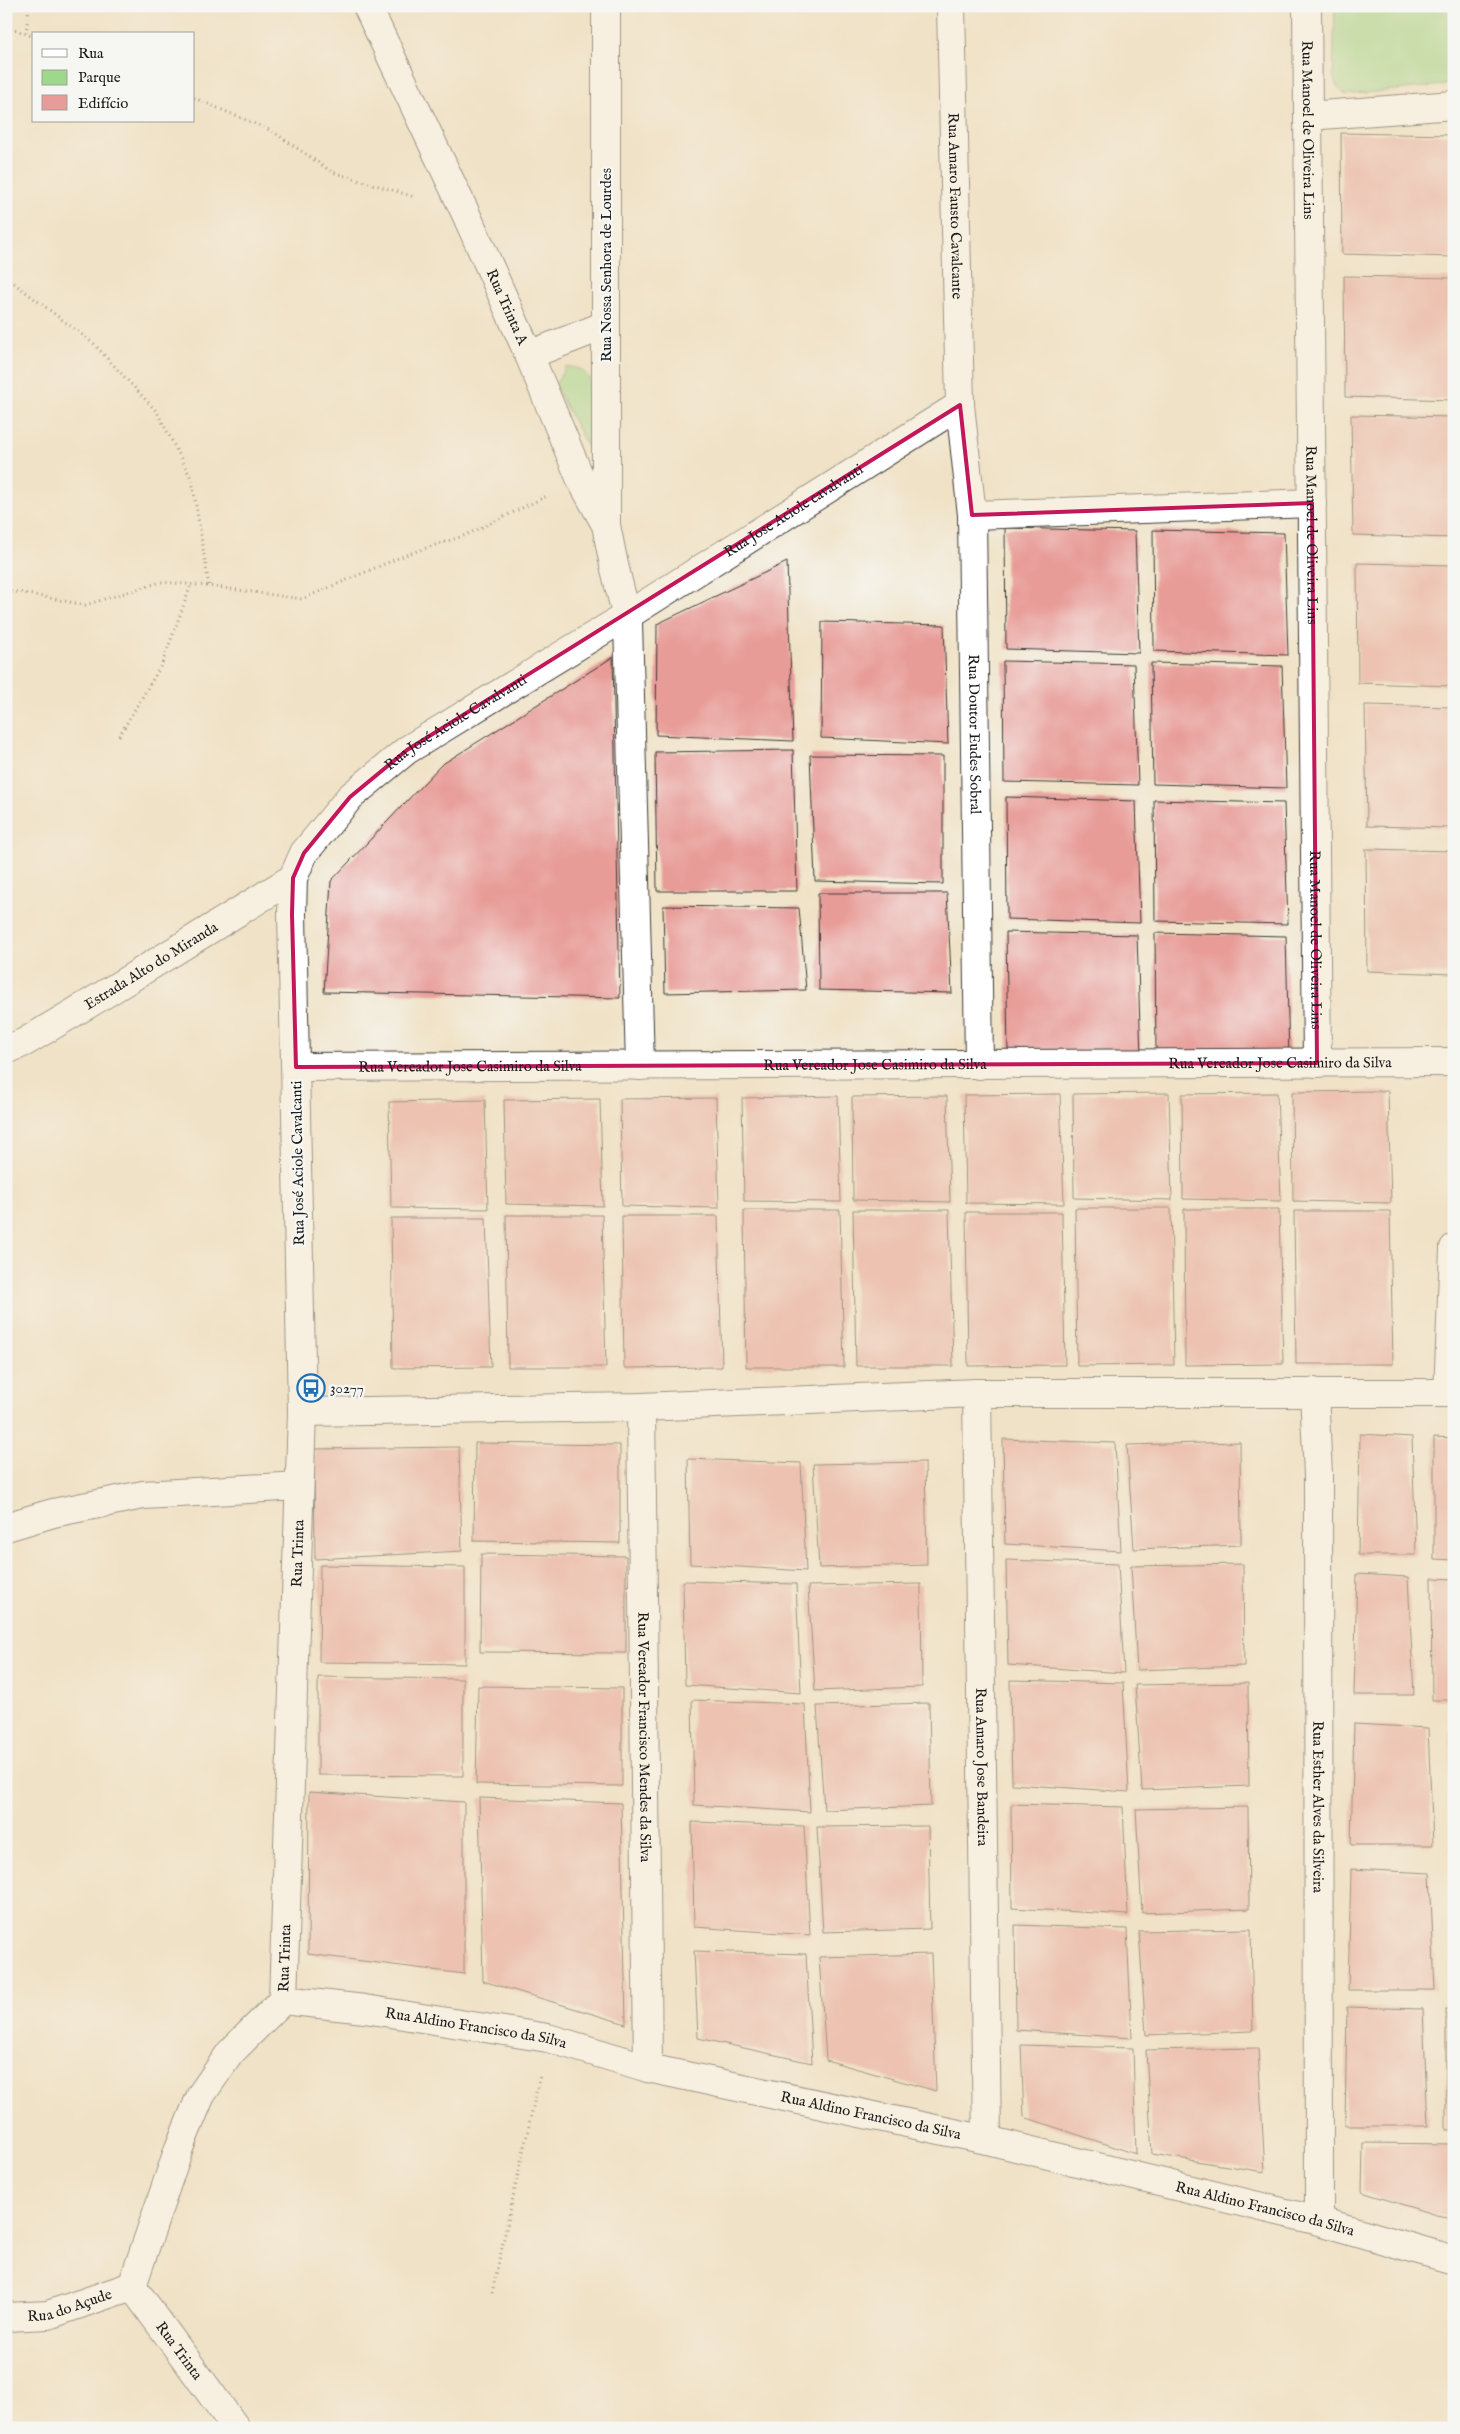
<svg xmlns="http://www.w3.org/2000/svg" width="1460" height="2434" viewBox="0 0 1460 2434" font-family="'IM FELL English',serif">
	<style>
		.green { fill: #9dd88b; stroke: #5c7a54 }
		.building { fill: #e89c98 }
		.lines { fill: none; stroke-linecap: round; stroke-linejoin: round }
		.minor-casing { stroke: #3c3a36; stroke-width: 30 }
		.path { stroke: #3c3a36; stroke-width: 3; stroke-dasharray: 1 4; stroke-linecap: butt }
		.minor { stroke: #fff; stroke-width: 28 }
		.marked { fill: none; stroke: #c2185b; stroke-width: 4; stroke-linejoin: round }
		.labels { text-anchor: middle; dominant-baseline: central; stroke-width: 5; stroke-linejoin: round; paint-order: stroke }
		.street-label { font-size: 15px; fill: #1c1c1c; stroke: #f6f6f2 }
		.poi-label { font-size: 15px; fill: #1c1c1c; stroke: #f6f6f2; text-anchor: start }
	</style>
	<rect width="100%" height="100%" fill="#f6f6f2"/>
	<filter id="ink" filterUnits="userSpaceOnUse"><feTurbulence type="fractalNoise" baseFrequency=".02" numOctaves="2"/><feDisplacementMap in="SourceGraphic" scale="10" xChannelSelector="R" yChannelSelector="G"/><feConvolveMatrix kernelMatrix="1 2 1 2 8 2 1 2 1" color-interpolation-filters="sRGB"/></filter>
	<filter id="wash" filterUnits="userSpaceOnUse"><feTurbulence type="fractalNoise" baseFrequency=".0096" numOctaves="4" result="noise"/><feDisplacementMap in="SourceGraphic" scale="20" xChannelSelector="R" yChannelSelector="G"/><feGaussianBlur stdDeviation="1.12" result="paint"/><feColorMatrix in="noise" values="0 0 0 0 0 0 0 0 0 0 0 0 0 0 0 0 0 1.4 0 .05"/><feComposite in="paint" operator="in"/></filter>
	<g filter="url(#wash)">
		<rect width="100%" height="100%" fill="#f0e2c6"/>
		<!-- green -->
		<g class="green">
			<polygon points="1335,6 1454,6 1454,84 1345,95 1337,87 1333,74"/>
			<polygon points="566,366 581,369 589,378 589,450 555,386"/>
		</g>
		<g id="blocks">
			<!-- building -->
			<g class="building">
				<polygon points="1341,133 1454,135 1454,257 1342,254"/>
				<polygon points="1344,276 1454,278 1454,400 1345,397"/>
				<polygon points="1351,415 1454,417 1454,538 1353,535"/>
				<polygon points="1005,528 1135,531 1139,653 1006,649"/>
				<polygon points="1153,530 1284,533 1288,655 1154,651"/>
				<polygon points="787,562 793,741 656,735 657,624"/>
				<polygon points="1357,563 1454,565 1454,686 1358,683"/>
				<polygon points="822,622 944,625 948,744 821,738"/>
				<polygon points="613,657 620,998 324,992 331,881 441,765"/>
				<polygon points="1003,661 1134,664 1138,785 1004,782"/>
				<polygon points="1151,663 1282,666 1286,788 1153,784"/>
				<polygon points="1365,705 1454,707 1454,828 1367,826"/>
				<polygon points="793,750 797,891 657,891 655,752"/>
				<polygon points="810,755 943,756 943,884 815,881"/>
				<polygon points="1006,797 1136,801 1140,923 1007,919"/>
				<polygon points="1154,800 1284,803 1288,924 1155,921"/>
				<polygon points="1366,849 1454,851 1454,974 1367,971"/>
				<polygon points="818,893 947,893 952,993 819,990"/>
				<polygon points="663,906 799,908 806,990 665,993"/>
				<polygon points="1006,932 1137,935 1141,1057 1008,1053"/>
				<polygon points="1155,933 1286,936 1289,1058 1156,1054"/>
				<polygon points="1388,1091 1391,1203 1293,1201 1292,1092"/>
				<polygon points="1169,1093 1172,1200 1074,1198 1073,1094"/>
				<polygon points="1277,1093 1281,1201 1183,1199 1182,1094"/>
				<polygon points="1060,1094 1064,1204 966,1203 964,1095"/>
				<polygon points="838,1096 841,1202 744,1201 742,1098"/>
				<polygon points="947,1096 950,1202 853,1200 852,1097"/>
				<polygon points="716,1098 719,1208 622,1206 620,1099"/>
				<polygon points="600,1099 603,1206 506,1204 504,1100"/>
				<polygon points="485,1100 488,1209 391,1208 389,1102"/>
				<polygon points="1075,1208 1171,1208 1174,1365 1077,1366"/>
				<polygon points="1184,1209 1279,1209 1283,1364 1185,1365"/>
				<polygon points="744,1210 840,1210 844,1367 746,1367"/>
				<polygon points="853,1210 949,1210 953,1366 856,1366"/>
				<polygon points="1294,1211 1390,1211 1393,1364 1296,1364"/>
				<polygon points="966,1212 1062,1212 1065,1365 968,1366"/>
				<polygon points="506,1215 602,1215 606,1367 508,1367"/>
				<polygon points="622,1216 718,1216 722,1367 624,1368"/>
				<polygon points="391,1218 486,1218 491,1367 393,1368"/>
				<polygon points="1360,1434 1412,1437 1416,1555 1358,1555"/>
				<polygon points="1434,1437 1454,1438 1454,1560 1434,1559"/>
				<polygon points="1003,1439 1115,1443 1121,1551 1005,1544"/>
				<polygon points="1240,1442 1241,1545 1134,1549 1127,1445"/>
				<polygon points="475,1443 620,1445 620,1543 474,1541"/>
				<polygon points="459,1447 462,1551 315,1559 314,1449"/>
				<polygon points="688,1459 801,1463 806,1571 690,1564"/>
				<polygon points="925,1462 927,1565 819,1568 813,1464"/>
				<polygon points="481,1554 626,1556 626,1653 480,1652"/>
				<polygon points="1006,1560 1118,1564 1124,1673 1008,1665"/>
				<polygon points="1243,1564 1244,1666 1137,1670 1131,1566"/>
				<polygon points="320,1565 465,1567 465,1664 319,1662"/>
				<polygon points="1357,1574 1408,1577 1414,1695 1354,1695"/>
				<polygon points="1431,1578 1454,1579 1454,1700 1432,1700"/>
				<polygon points="683,1581 796,1584 801,1693 685,1685"/>
				<polygon points="921,1584 922,1687 815,1691 808,1586"/>
				<polygon points="318,1677 463,1679 463,1776 318,1775"/>
				<polygon points="1010,1680 1123,1683 1129,1792 1012,1784"/>
				<polygon points="1248,1683 1249,1786 1142,1790 1135,1685"/>
				<polygon points="478,1686 622,1688 622,1786 476,1784"/>
				<polygon points="692,1700 805,1704 810,1812 694,1805"/>
				<polygon points="929,1703 931,1806 824,1810 817,1706"/>
				<polygon points="1354,1724 1428,1728 1433,1845 1351,1845"/>
				<polygon points="1450,1728 1454,1728 1454,1850 1451,1850"/>
				<polygon points="309,1792 464,1802 464,1974 308,1954"/>
				<polygon points="479,1798 621,1803 626,2024 483,1981"/>
				<polygon points="1011,1804 1123,1807 1128,1915 1012,1908"/>
				<polygon points="1248,1807 1249,1909 1142,1913 1136,1809"/>
				<polygon points="692,1822 804,1826 810,1935 694,1927"/>
				<polygon points="928,1826 930,1929 823,1932 817,1827"/>
				<polygon points="1351,1869 1430,1873 1435,1990 1348,1990"/>
				<polygon points="1015,1925 1127,1929 1132,2038 1016,2030"/>
				<polygon points="1251,1929 1253,2031 1146,2035 1139,1931"/>
				<polygon points="694,1951 806,1954 812,2063 698,2038"/>
				<polygon points="931,1954 936,2091 826,2060 819,1957"/>
				<polygon points="1347,2007 1423,2009 1428,2126 1345,2126"/>
				<rect x="1446" y="2009" width="8" height="122"/>
				<polygon points="1021,2045 1133,2048 1136,2154 1024,2117"/>
				<polygon points="1258,2048 1265,2172 1152,2154 1146,2050"/>
				<polygon points="1363,2143 1454,2144 1454,2218 1436,2215 1362,2192"/>
			</g>
		</g>
	</g>
	<g filter="url(#ink)">
		<use href="#blocks" fill-opacity="0" stroke="#3c3a36" stroke-width="1"/>
		<g class="lines">
			<!-- minor casing -->
			<g class="minor-casing">
				<g id="minor">
					<path id="s1" d="M367,6L465,212L529,355L581,480L606,525L614,565L628,622L640,1066"/>
					<polyline points="606,6 606,523"/>
					<path id="s2" d="M951,6L960,405L972,515L979,1065"/>
					<path id="s3" d="M1307,6L1317,1063"/>
					<polyline points="1308,116 1454,105"/>
					<polyline points="529,355 606,325"/>
					<polyline points="972,515 1312,503"/>
					<path id="s4" d="M6,1050L25,1042L95,1000L293,878"/>
					<path id="s5" d="M296,1067L1454,1062"/>
					<path id="s6" d="M1314,1392L1318,1475L1319,2221"/>
					<path id="s7" d="M977,1393L987,2140"/>
					<polyline points="1448,1393 1454,1248"/>
					<path id="s8" d="M641,1407L648,2068"/>
					<polyline points="302,1412 641,1407 977,1393 1454,1393"/>
					<polyline points="6,1527 53,1513 143,1495 299,1486"/>
					<path id="s9" d="M283,2000L365,2009L548,2038L648,2068L987,2140L1319,2221L1454,2260"/>
					<path id="s10" d="M132,2286L179,2148L201,2095L230,2053L283,2000L302,1412L292,914L293,878L304,853L350,797L407,750L628,615L960,405"/>
					<path id="s11" d="M132,2286L236,2428"/>
					<path id="s12" d="M6,2317L48,2315L132,2286"/>
				</g>
			</g>
			<!-- path -->
			<g class="path">
				<polyline points="6,26 34,37"/>
				<polyline points="26,33 29,6"/>
				<polyline points="194,98 272,131 332,172 415,197"/>
				<polyline points="6,277 94,344 157,412 192,480 209,586"/>
				<polyline points="6,592 18,592 85,605 161,582 209,586 302,599 408,554 466,535 547,496"/>
				<polyline points="119,736 162,664 191,585"/>
				<polyline points="492,2293 540,2075"/>
			</g>
			<!-- minor -->
			<use href="#minor" class="minor"/>
		</g>
	</g>
	<!-- marked area -->
	<path d="M0 0H1460V2434H0ZM960,405L972,515L1312,503L1317,1063L296,1067L292,914L293,878L304,853L350,797L407,750Z" fill="#f0e2c6" fill-opacity=".55" fill-rule="evenodd"/>
	<path class="marked" d="M960,405L972,515L1312,503L1317,1063L296,1067L292,914L293,878L304,853L350,797L407,750Z"/>
	<!-- icons -->
	<defs>
		<g id="bus-ring" transform="scale(1.4375)"><circle r="9.5" fill="#f6f6f2" stroke="#1f6fb2" stroke-width="1.5"/><path d="M-5-6H5V4H4V6H2V4H-2V6H-4V4H-5ZM-3.5-4V0h7V-4ZM-3.5 1.2v1.5H-2V1.2ZM2 1.2v1.5H3.5V1.2Z" fill="#1f6fb2"/></g>
	</defs>
	<g fill-rule="evenodd">
		<use href="#bus-ring" x="311" y="1388"/>
	</g>
	<g class="labels">
		<!-- street labels -->
		<g class="street-label">
			<text stroke="none"><textPath href="#s3" startOffset="124">Rua Manoel de Oliveira Lins</textPath></text>
			<text stroke="none"><textPath href="#s2" startOffset="200">Rua Amaro Fausto Cavalcante</textPath></text>
			<text transform="translate(606 265) rotate(-90)">Rua Nossa Senhora de Lourdes</text>
			<text stroke="none"><textPath href="#s1" startOffset="332">Rua Trinta A</textPath></text>
			<text stroke="none"><textPath href="#s10" startOffset="2080">Rua Jose Aciole cavalvanti</textPath></text>
			<text stroke="none"><textPath href="#s3" startOffset="529">Rua Manoel de Oliveira Lins</textPath></text>
			<text stroke="none"><textPath href="#s10" startOffset="1681">Rua José Aciole Cavalvanti</textPath></text>
			<text stroke="none"><textPath href="#s2" startOffset="729">Rua Doutor Eudes Sobral</textPath></text>
			<text stroke="none"><textPath href="#s3" startOffset="934">Rua Manoel de Oliveira Lins</textPath></text>
			<text stroke="none"><textPath href="#s4" startOffset="168">Estrada Alto do Miranda</textPath></text>
			<text stroke="none"><textPath href="#s5" startOffset="984">Rua Vereador Jose Casimiro da Silva</textPath></text>
			<text stroke="none"><textPath href="#s5" startOffset="579">Rua Vereador Jose Casimiro da Silva</textPath></text>
			<text stroke="none"><textPath href="#s5" startOffset="174">Rua Vereador Jose Casimiro da Silva</textPath></text>
			<text transform="translate(298 1163) rotate(-91)">Rua José Aciole Cavalcanti</text>
			<text stroke="none"><textPath href="#s10" startOffset="776">Rua Trinta</textPath></text>
			<text stroke="none"><textPath href="#s8" startOffset="330">Rua Vereador Francisco Mendes da Silva</textPath></text>
			<text stroke="none"><textPath href="#s7" startOffset="374">Rua Amaro Jose Bandeira</textPath></text>
			<text stroke="none"><textPath href="#s6" startOffset="415">Rua Esther Alves da Silveira</textPath></text>
			<text stroke="none"><textPath href="#s10" startOffset="371">Rua Trinta</textPath></text>
			<text stroke="none"><textPath href="#s9" startOffset="195">Rua Aldino Francisco da Silva</textPath></text>
			<text stroke="none"><textPath href="#s9" startOffset="600">Rua Aldino Francisco da Silva</textPath></text>
			<text stroke="none"><textPath href="#s9" startOffset="1005">Rua Aldino Francisco da Silva</textPath></text>
			<text stroke="none"><textPath href="#s12" startOffset="65">Rua do Açude</textPath></text>
			<text stroke="none"><textPath href="#s11" startOffset="80">Rua Trinta</textPath></text>
		</g>
		<!-- poi labels -->
		<g class="poi-label">
			<text x="330" y="1388">30277</text>
		</g>
	</g>
	<!-- margin -->
	<rect width="1460" height="2434" fill="none" stroke="#f6f6f2" stroke-width="25"/>
	<!-- legend -->
	<rect x="32" y="32" width="162" height="90" fill="#f6f6f2" stroke="#9f9f9c"/>
	<rect x="42" y="49" width="25" height="8" fill="#ffffff" stroke="#9f9f9c"/>
	<text x="78" y="58" font-size="15" fill="#1c1c1c">Rua</text>
	<rect x="42" y="70" width="25" height="15" fill="#9dd88b" stroke="#9f9f9c"/>
	<text x="78" y="82" font-size="15" fill="#1c1c1c">Parque</text>
	<rect x="42" y="95" width="25" height="15" fill="#e89c98" stroke="#9f9f9c"/>
	<text x="78" y="108" font-size="15" fill="#1c1c1c">Edifício</text>
</svg>
